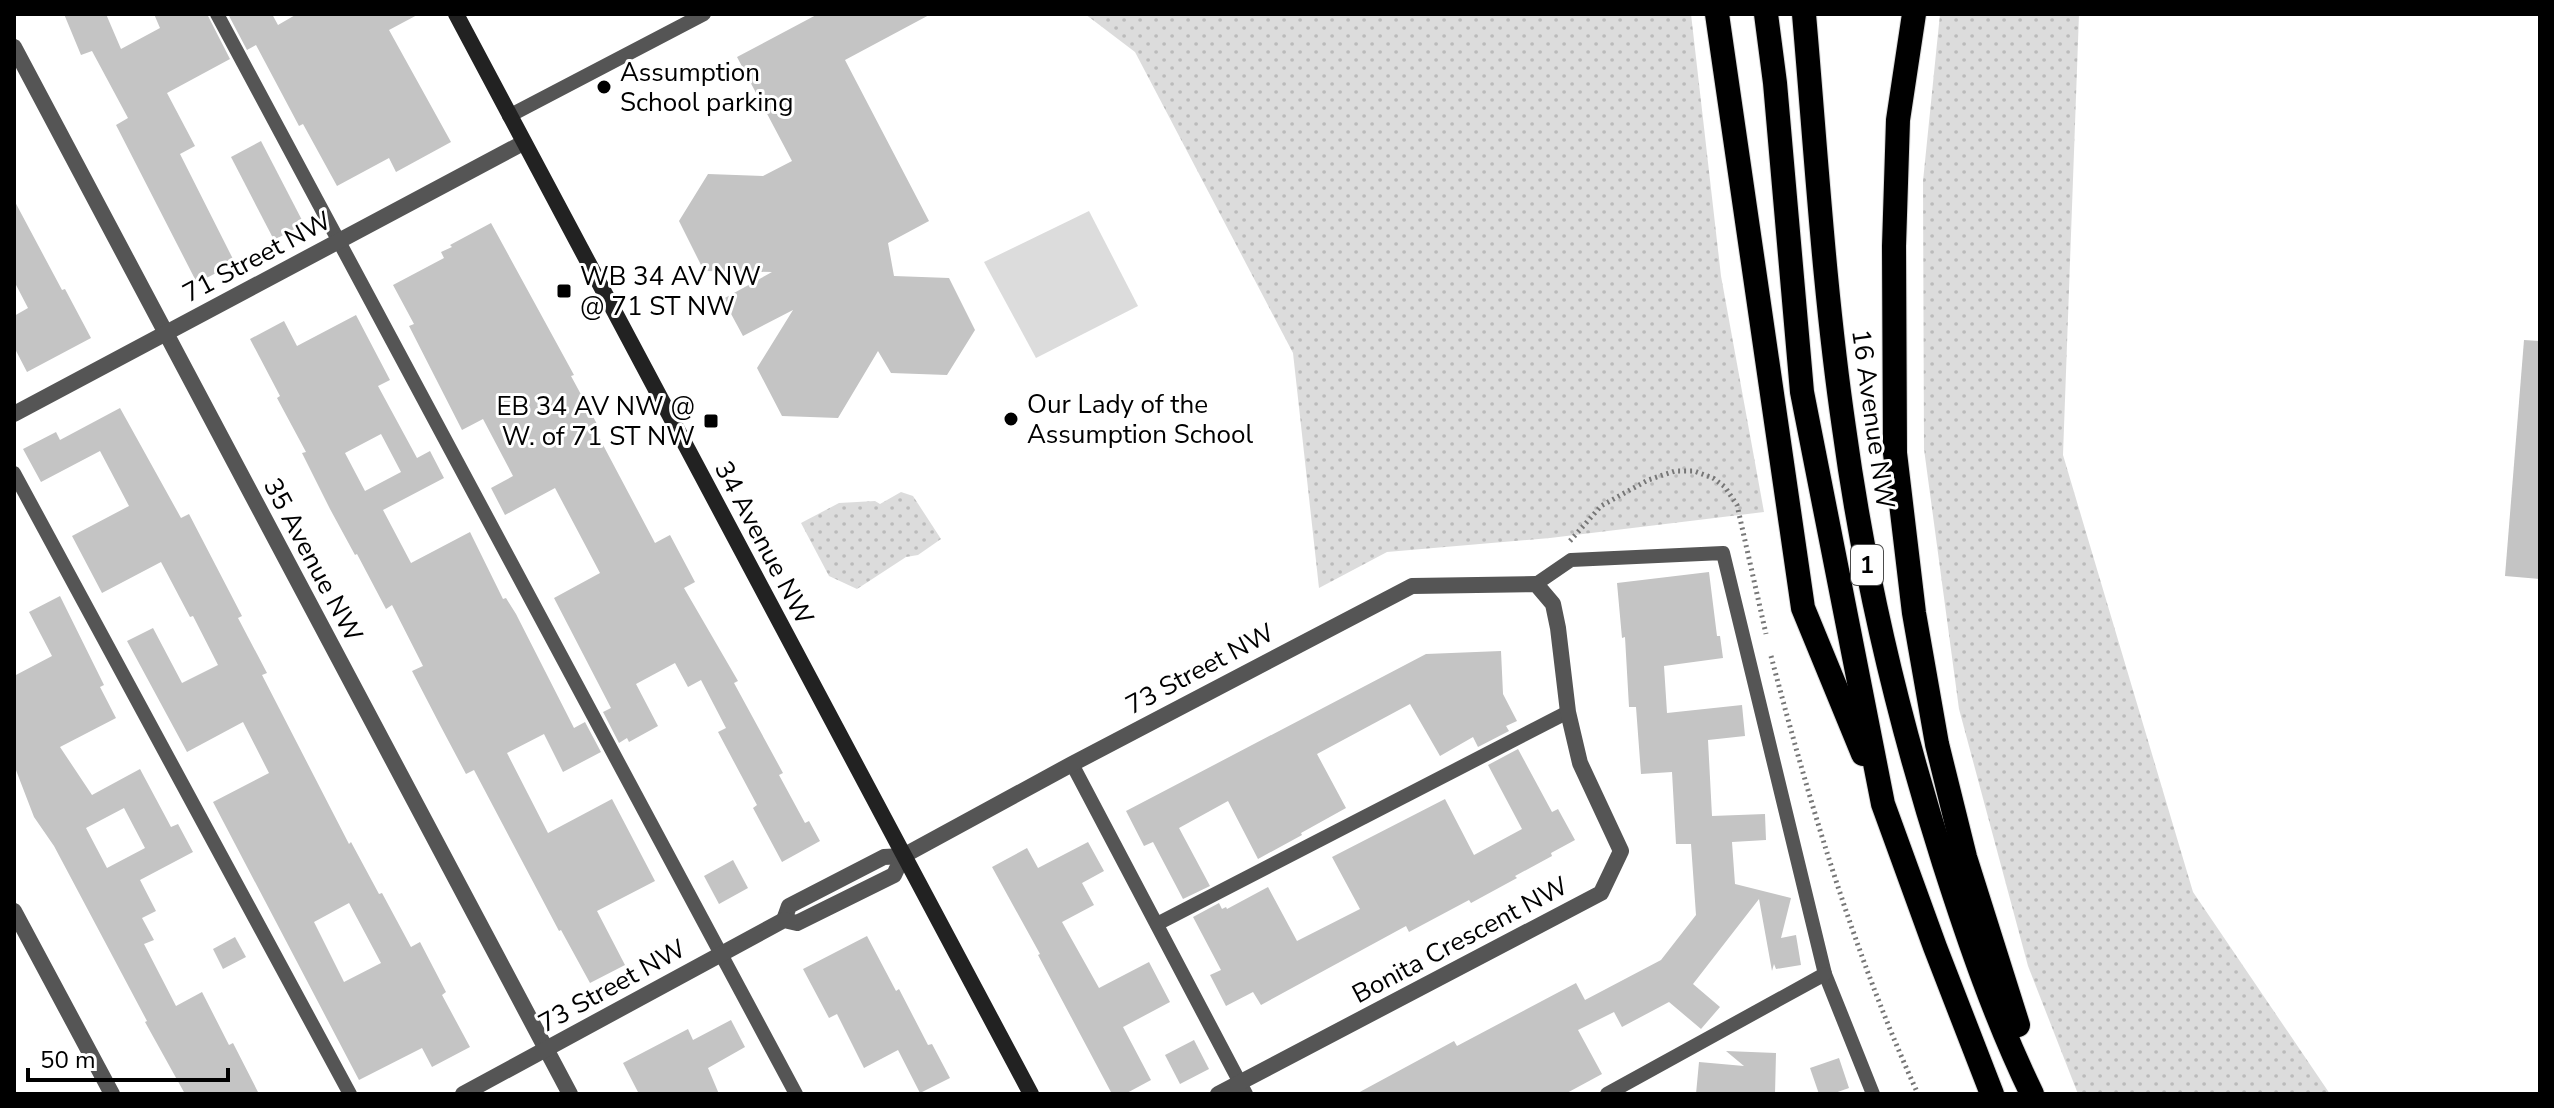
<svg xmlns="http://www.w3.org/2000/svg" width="2554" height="1108" viewBox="0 0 2554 1108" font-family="'Nunito Sans',sans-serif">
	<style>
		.grass { fill: #dcdcdc }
		.park { fill: url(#park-dots) }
		.building { fill: #c4c4c4; fill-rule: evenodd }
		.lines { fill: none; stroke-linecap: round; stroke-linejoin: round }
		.highway-casing { stroke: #dbdbdb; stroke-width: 26 }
		.path { stroke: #777; stroke-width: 5; stroke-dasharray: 2 4; stroke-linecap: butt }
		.lane { stroke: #555; stroke-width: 14 }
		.street { stroke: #555; stroke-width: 16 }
		.secondary { stroke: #222; stroke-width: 16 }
		.highway { stroke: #000; stroke-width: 24 }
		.poi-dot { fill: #000; stroke: #fff; stroke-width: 3 }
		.labels { text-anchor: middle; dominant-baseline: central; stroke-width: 6; stroke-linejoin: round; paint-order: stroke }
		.shield { fill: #fff; stroke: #4c4c4c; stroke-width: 2 }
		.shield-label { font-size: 24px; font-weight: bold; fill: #000 }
		.poi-label { font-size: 26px; fill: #000; stroke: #fff; text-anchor: start }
		.street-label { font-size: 26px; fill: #000; stroke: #fff }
	</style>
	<defs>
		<pattern id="park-dots" width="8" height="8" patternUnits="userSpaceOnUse" patternTransform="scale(2)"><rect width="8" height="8" fill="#dcdcdc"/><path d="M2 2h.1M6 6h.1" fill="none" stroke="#bbb" stroke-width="1.8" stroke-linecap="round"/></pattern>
	</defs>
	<rect width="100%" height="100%" fill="#fff"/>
	<!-- grass -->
	<polygon class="grass" points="1089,211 1138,306 1036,358 984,262"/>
	<!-- park -->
	<g class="park">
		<polygon points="1085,14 1691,14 1721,276 1764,512 1550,538 1387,552 1319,588 1293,353 1135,52"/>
		<polygon points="1940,14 2079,14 2063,455 2193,892 2330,1094 2078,1094 2028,966 1959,709 1924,449 1923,181"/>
		<polygon points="901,492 913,496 941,539 918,555 906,557 857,589 829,576 801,523 839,503 875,501 880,504"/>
	</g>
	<!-- building -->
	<g class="building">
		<polygon points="64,14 106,14 121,49 160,28 154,14 207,14 230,59 167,93 195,146 180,154 235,263 197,283 116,125 128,118 92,51 81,55"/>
		<polygon points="228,14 272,14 278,25 297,14 419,14 389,30 451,142 396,172 389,158 337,186 303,124 299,126 256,45 247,50"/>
		<polygon points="818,14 931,14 845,60 929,221 888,243 894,276 949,278 975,330 947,375 891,373 878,351 838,418 782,416 757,368 793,310 743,336 723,299 772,272 704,271 679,221 708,174 763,176 792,161 737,57"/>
		<polygon points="261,141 304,224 274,240 231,157"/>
		<polygon points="14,200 62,290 65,289 91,338 27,372 14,347 14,316 28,308 14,281"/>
		<polygon points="491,223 574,375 571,376 597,424 593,426 655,543 670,535 695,582 684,588 738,681 734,683 783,773 779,775 805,823 809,821 820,841 782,862 753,808 757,805 718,732 726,728 701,680 688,687 675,663 636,684 658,726 629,742 627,738 619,743 603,712 611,708 554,598 600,573 555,488 505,515 491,488 513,476 483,419 462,430 409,326 414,324 393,285 444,258 441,252 452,247 450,245"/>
		<path d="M356,315L390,380L378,386L417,458L430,451L444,478L383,510L411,563L470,532L503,599L506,598L516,614L574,728L585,722L601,752L563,772L544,734L507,753L548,833L612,799L655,881L597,911L625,965L590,983L561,930L559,931L474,770L466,774L440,725L412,671L423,666L392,605L386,609L357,554L355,555L330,509L302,453L306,452L277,398L280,396L250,339L284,321L297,346ZM381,434L401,472L365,491L345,453Z"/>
		<polygon points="2524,340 2540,341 2540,579 2505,576"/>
		<path d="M120,408L181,518L189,514L242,616L238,618L267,673L262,675L349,844L351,842L379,894L382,893L411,947L420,942L446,992L442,995L470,1047L432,1067L422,1048L359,1080L213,802L269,773L243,722L187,752L127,641L153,628L182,683L218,665L193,616L190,617L161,562L102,593L72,536L129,506L100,451L41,482L23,449L56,432L60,440ZM349,903L381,963L344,982L314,922Z"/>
		<polygon points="1709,572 1717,636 1720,636 1723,658 1664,666 1667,713 1742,705 1745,736 1708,740 1712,816 1765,814 1766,840 1732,842 1735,884 1791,898 1781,938 1796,935 1801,965 1776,969 1774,964 1772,971 1759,899 1693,984 1720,1007 1701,1029 1669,1002 1622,1027 1614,1012 1578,1030 1602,1074 1565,1094 1356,1094 1454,1041 1457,1046 1576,983 1585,1000 1661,960 1696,915 1691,844 1676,844 1672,772 1641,774 1636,707 1629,707 1625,637 1622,638 1617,583"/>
		<path d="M60,596L104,685L100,687L116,718L60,747L92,795L140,769L171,827L178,824L193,852L140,880L156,911L142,918L154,940L144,944L176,1006L202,992L229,1045L233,1043L259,1094H185L145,1022L147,1021L54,846L34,817L14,765V676L52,656L29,612ZM124,808L145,848L107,868L86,828Z"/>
		<polygon points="1501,651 1503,694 1517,721 1506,726 1509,731 1478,747 1473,737 1440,756 1410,704 1317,754 1346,808 1301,833 1302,835 1258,859 1228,801 1179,828 1210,886 1183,899 1153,842 1144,846 1126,811 1426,654"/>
		<polygon points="1518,749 1552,812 1558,809 1575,840 1551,853 1552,856 1515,876 1517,878 1471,903 1469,900 1409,932 1406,926 1261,1005 1253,992 1226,1006 1210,975 1221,970 1193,917 1219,903 1222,909 1226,907 1227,909 1268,887 1297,941 1360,909 1332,857 1445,799 1474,855 1522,829 1488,765"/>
		<polygon points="1088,842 1104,871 1082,883 1094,905 1062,922 1099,988 1149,962 1170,1002 1123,1027 1151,1080 1125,1094 1112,1094 1038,955 1040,954 992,867 1027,848 1038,868"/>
		<polygon points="733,860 748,888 719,904 704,876"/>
		<polygon points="867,936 896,991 899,989 928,1045 932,1044 950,1078 920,1093 898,1050 864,1068 837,1014 829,1018 803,969"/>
		<polygon points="235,937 246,957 223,969 213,949"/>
		<polygon points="731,1020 745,1047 708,1068 719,1094 639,1094 623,1063 688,1029 693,1040"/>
		<polygon points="1194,1040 1209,1069 1180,1084 1165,1055"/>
		<polygon points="1726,1051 1776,1053 1775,1094 1696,1094 1699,1062 1744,1066"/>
		<polygon points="1839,1058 1849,1088 1832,1094 1819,1094 1810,1068"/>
	</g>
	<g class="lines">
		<!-- highway casing -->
		<g class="highway-casing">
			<g id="highway">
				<polyline points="1717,14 1803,608 1863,754"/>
				<polyline points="1766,14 1775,83 1802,392 1883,804 1935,947 1992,1094"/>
				<path d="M1804,14C1816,152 1824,291 1844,428C1864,575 1899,722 1944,863C1969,941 1996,1020 2032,1094"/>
				<polyline points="1914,14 1898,120 1894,246 1895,453 1914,613 1937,744 1965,857 2018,1025"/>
			</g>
		</g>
		<!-- path -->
		<g class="path">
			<polyline points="1570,541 1601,506 1648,480 1675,471 1694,471 1713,478 1725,487 1737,505 1766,634"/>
			<path d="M1771,656C1810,804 1854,954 1918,1094"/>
		</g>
		<!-- lane -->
		<g class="lane">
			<polyline points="217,14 796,1094"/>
			<polyline points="509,116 704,14"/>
			<polyline points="14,473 350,1094"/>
			<polyline points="1536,584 1571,560 1723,553 1825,974 1873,1094"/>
			<polyline points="1072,764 1246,1094"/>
			<polyline points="1157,924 1568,712"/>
			<polyline points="1607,1094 1825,974"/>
		</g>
		<!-- street -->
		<g class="street">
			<polyline points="14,47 570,1094"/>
			<polyline points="14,414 523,143"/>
			<polyline points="14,911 112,1094"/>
			<polyline points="784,920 789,906 884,857 903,856 1072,764 1412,586 1536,584 1553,604 1558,628 1568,712 1580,763 1621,851 1601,893 1218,1094"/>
			<polyline points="463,1094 784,920 797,923 894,875 903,856"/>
		</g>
		<!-- secondary -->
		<polyline class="secondary" points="456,14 1031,1094"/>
		<!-- highway -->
		<use href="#highway" class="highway"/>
	</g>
	<!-- markers -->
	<g class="poi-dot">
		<circle cx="604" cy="87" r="8"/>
		<rect x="556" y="283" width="16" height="16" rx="4"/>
		<circle cx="1011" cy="419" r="8"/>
		<rect x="703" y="413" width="16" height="16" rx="4"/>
	</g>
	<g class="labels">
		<!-- shield labels -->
		<rect class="shield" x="1851" y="545" width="32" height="40" rx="6"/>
		<g class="shield-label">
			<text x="1867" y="565">1</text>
		</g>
		<!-- poi labels -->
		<g class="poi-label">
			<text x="620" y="72">Assumption<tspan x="620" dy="30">School parking</tspan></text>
			<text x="580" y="276">WB 34 AV NW<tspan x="580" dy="30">@ 71 ST NW</tspan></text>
			<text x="1027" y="404">Our Lady of the<tspan x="1027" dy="30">Assumption School</tspan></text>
			<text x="695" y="406" text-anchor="end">EB 34 AV NW @<tspan x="695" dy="30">W. of 71 ST NW</tspan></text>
		</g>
		<!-- street labels -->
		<g class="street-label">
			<text transform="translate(257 257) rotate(-28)">71 Street NW</text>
			<text transform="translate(1873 419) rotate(82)">16 Avenue NW</text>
			<text transform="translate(764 543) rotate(62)">34 Avenue NW</text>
			<text transform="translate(313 560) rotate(62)">35 Avenue NW</text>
			<text transform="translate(1200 669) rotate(-28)">73 Street NW</text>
			<text transform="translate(1460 940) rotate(-28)">Bonita Crescent NW</text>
			<text transform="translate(612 986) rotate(-29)">73 Street NW</text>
		</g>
	</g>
	<!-- border -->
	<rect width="2554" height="1108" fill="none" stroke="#000000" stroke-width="32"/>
	<!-- scale -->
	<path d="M28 1068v12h200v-12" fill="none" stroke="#000000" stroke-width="4"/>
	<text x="40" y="1068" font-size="24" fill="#000000" stroke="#ffffff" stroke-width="6" paint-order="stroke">50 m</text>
</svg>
